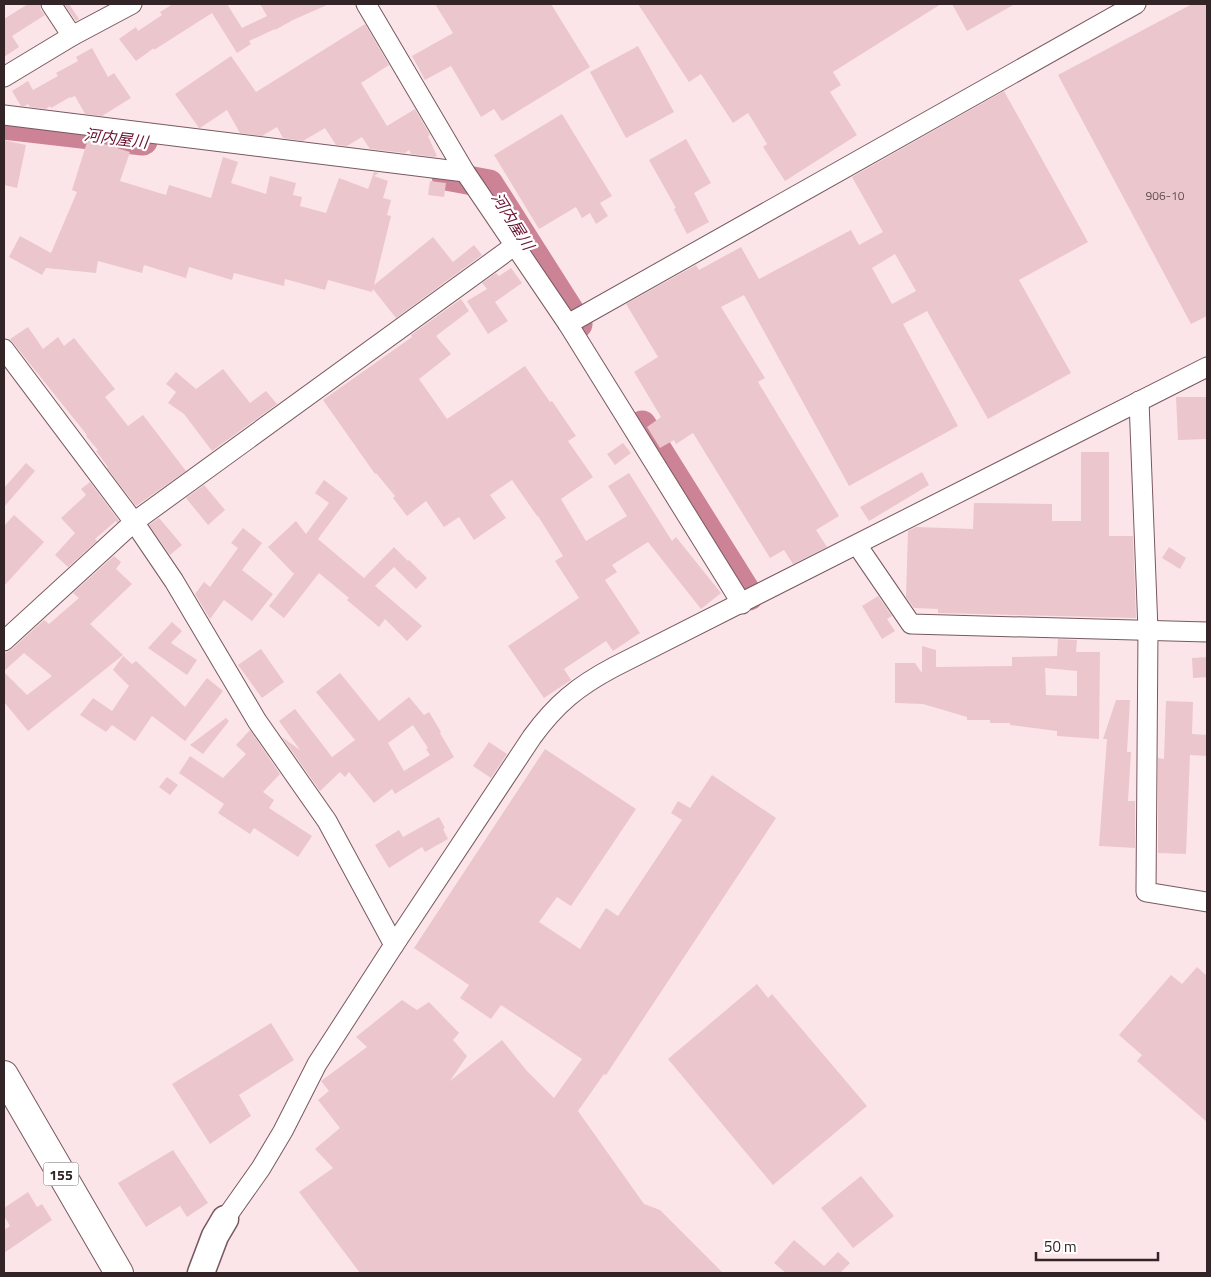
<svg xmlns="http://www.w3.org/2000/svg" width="1211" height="1277" viewBox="0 0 1211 1277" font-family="'Titillium Web','Noto Sans JP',sans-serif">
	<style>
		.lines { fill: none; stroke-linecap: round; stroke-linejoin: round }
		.river { stroke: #cc8395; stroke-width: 29 }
		.building { fill: #ebc6cd; fill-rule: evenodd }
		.street-casing { stroke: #785960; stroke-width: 21 }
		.secondary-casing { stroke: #785960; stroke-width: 29 }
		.highway-casing { stroke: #785960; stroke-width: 30 }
		.street { stroke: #fff; stroke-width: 19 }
		.secondary { stroke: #fff; stroke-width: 26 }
		.highway { stroke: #fff; stroke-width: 28 }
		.labels { text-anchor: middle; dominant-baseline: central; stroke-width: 4.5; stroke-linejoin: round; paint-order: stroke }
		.number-label { font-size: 12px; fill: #604c50 }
		.shield { fill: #fff; stroke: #706668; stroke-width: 1 }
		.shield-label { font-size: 14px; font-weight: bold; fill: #322427 }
		.water-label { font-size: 16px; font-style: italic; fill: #6c1434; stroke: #fff }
	</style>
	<rect width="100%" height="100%" fill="#fce5e9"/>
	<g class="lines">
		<!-- river -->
		<g class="river">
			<polyline points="4,125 143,141"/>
			<polyline points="446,176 489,184 578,324"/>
			<polyline points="642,425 749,596"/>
		</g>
	</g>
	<!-- building -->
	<g class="building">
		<polygon points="28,4 40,4 41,10 45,15 12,36 19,47 4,57 4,19"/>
		<polygon points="64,4 69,4 79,19 76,21"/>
		<polygon points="173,4 227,4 242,28 267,16 260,4 329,4 293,20 275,30 275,29 249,41 251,44 237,53 212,13 154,50 154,48 136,61 119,39 136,27 138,31 162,15 160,12"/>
		<polygon points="435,4 551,4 590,67 502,121 494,109 481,117 451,66 425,80 412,56 453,33"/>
		<polygon points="638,4 941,4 833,72 841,85 830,92 857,135 785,181 763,147 767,144 748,113 733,123 701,74 689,82"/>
		<polygon points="952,4 1015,4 967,31"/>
		<polygon points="1192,4 1207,4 1207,316 1191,324 1058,75"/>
		<polygon points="365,24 389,65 361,83 387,126 415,109 430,135 428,136 437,156 434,157 411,154 409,150 405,153 370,149 362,137 347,146 336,145 325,128 303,141 283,138 277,127 262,136 240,133 227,110 200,128 199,128 175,94 231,56 256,92"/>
		<polygon points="638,46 674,112 626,138 590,72"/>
		<polygon points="92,48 108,77 114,73 131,98 102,116 85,114 75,96 70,98 70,97 51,108 50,106 46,109 30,107 28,104 25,106 21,106 12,91 28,81 33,90 58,76 56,73 78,61 76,57"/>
		<path d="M1004,91L1088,242L1019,280L1071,373L988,419L927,311L903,324L958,426L849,486L744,295L721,307L765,378L758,382L839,516L816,530L827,547L793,564L784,550L770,558L693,433L676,444L674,440L660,448L647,427L661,417L634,372L658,357L626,304L696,265L699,270L741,247L759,279L851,230L859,245L883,232L852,177ZM895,254L916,291L892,304L872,268Z"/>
		<polygon points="562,114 612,196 600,203 608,216 596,224 590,213 582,218 576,207 539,229 494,155"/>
		<polygon points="88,139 130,152 120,181 166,195 169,185 211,198 223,157 238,162 231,183 266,194 270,176 296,183 293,195 302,197 300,206 326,213 339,178 368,189 374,172 379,173 374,176 388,181 383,198 391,200 387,215 391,216 374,285 433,237 453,262 474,245 482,255 396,318 373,289 372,292 328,280 325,290 285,279 284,286 234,273 232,280 189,267 186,278 144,265 142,273 98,261 96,273 46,268 42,275 9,257 20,236 51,253 77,192 72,190"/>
		<polygon points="686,139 711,183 694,193 709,222 687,234 674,209 676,208 649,160"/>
		<polygon points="4,140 26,145 17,188 4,185"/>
		<polygon points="430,181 446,183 444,197 428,195"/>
		<polygon points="511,268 522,283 495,302 508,321 488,334 467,301 487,289 482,283 496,273 499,276"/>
		<polygon points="461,299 469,311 436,336 451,354 419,379 447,419 525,366 550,402 552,401 576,436 568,441 593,477 561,499 586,541 627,516 608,486 629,473 672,541 676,537 721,593 701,609 648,542 612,565 617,572 605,580 640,633 613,651 606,641 564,669 571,680 544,698 508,646 579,598 555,561 563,556 538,516 537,516 512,480 490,495 506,518 474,540 459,517 444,527 426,501 407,516 393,498 395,496 376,473 375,474 323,400 412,337 411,335"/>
		<polygon points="28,327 43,349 58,337 64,346 74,338 115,389 105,397 128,426 143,415 186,471 136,506 107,468 108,467 96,451 98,450 86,436 87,435 10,339"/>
		<polygon points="223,369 250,403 266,391 277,404 212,451 184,414 168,403 176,392 166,384 176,372 196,389"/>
		<polygon points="1176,397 1207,397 1207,439 1178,440"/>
		<polygon points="623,443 631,453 615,465 607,454"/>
		<polygon points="1081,452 1109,452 1109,536 1133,536 1136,618 938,613 938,609 914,608 906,597 908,531 916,527 973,529 974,503 1052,504 1052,521 1081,521"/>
		<polygon points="26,463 35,471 4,507 4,488"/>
		<polygon points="922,472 929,485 869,521 860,507"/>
		<polygon points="324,480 348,498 318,539 364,578 394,547 408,561 409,560 427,578 416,589 394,567 375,586 422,626 407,641 385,619 379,627 347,600 349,598 319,573 284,618 269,606 294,574 268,547 296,521 306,534 329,503 315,493"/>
		<polygon points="90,482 119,521 117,523 116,521 95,539 97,541 68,567 55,555 75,533 61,518 86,495 81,489"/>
		<polygon points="204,485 225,510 208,525 186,498"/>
		<polygon points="14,515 44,542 4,586 4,526"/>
		<polygon points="159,518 182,545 170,555 149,525"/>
		<polygon points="243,528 262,543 242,570 273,594 252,621 224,600 210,619 195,594 204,582 210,587 238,548 231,543"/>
		<polygon points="1169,547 1186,558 1180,569 1162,558"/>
		<polygon points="114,556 121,562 116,569 132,584 90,624 123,655 28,731 4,702 4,672 27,695 52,676 24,653 4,671 4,654 12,649 44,620 49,624 79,598 73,593"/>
		<polygon points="878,596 892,616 887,619 895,631 882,639 862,606"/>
		<polygon points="172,622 182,631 171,643 197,660 187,675 148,648"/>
		<path d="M1058,639L1077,640L1076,652H1100L1099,739L1057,736V731L1010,725V723H990V720H967V717L923,704L895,703V663H915L922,673V646L936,650V667L1012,666V657L1057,656ZM1045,668L1077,671V696L1046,695Z"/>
		<polygon points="261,649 284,682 262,698 238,665"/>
		<polygon points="123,656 132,664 136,661 185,707 207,678 223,691 185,741 152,716 135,741 112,725 106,732 80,715 93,698 112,711 129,686 113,670"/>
		<polygon points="1207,657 1207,677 1193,678 1192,658"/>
		<path d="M340,673L379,721L409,697L424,715L429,712L441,732L440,733L454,757L395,794L392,789L374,803L349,772L345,777L340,772L320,791L282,737L300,750L279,721L295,709L332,757L355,740L316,692ZM413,725L428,748L426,749L430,755L404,771L388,743Z"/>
		<polygon points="1116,700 1130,700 1127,752 1131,752 1128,801 1135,801 1135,848 1099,846 1107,739 1103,739"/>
		<polygon points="1166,701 1193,702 1192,734 1207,735 1207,756 1190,755 1186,854 1158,853 1158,758 1164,759"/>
		<polygon points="226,718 229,721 203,754 190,745"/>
		<polygon points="250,730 280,774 263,792 274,800 269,808 312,836 298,857 254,828 250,834 218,813 224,804 179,773 190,756 223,778 246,754 236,745"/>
		<polygon points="489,742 507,754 491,778 473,766"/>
		<polygon points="545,749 636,809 571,906 557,897 539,922 580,949 606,908 618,916 682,820 671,813 678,801 690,808 712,775 776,818 606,1075 604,1074 578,1111 644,1204 660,1210 723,1273 360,1273 299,1192 333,1168 315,1149 340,1128 318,1100 329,1091 321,1081 367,1047 356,1037 402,1000 417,1010 429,1002 459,1033 453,1040 467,1056 450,1081 502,1040 527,1071 554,1098 582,1059 501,1005 491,1019 460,998 469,985 414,948"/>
		<polygon points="167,777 178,785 170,795 159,787"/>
		<polygon points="439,817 445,828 443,829 448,839 425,852 422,847 389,868 375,845 399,830 403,837"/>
		<polygon points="1197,967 1207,976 1207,1122 1137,1061 1142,1055 1119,1035 1171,975 1182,984"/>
		<polygon points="757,984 768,998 772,994 867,1106 773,1185 668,1059"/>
		<polygon points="271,1023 294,1060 239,1095 251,1116 210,1144 172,1084"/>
		<polygon points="173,1150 208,1203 187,1217 180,1206 146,1227 118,1183"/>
		<polygon points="861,1176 894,1216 853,1248 821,1208"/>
		<polygon points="28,1192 37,1207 42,1204 52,1220 4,1253 4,1230 10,1226 4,1216 4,1208"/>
		<polygon points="794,1240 824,1266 838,1252 850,1263 840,1273 786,1273 774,1263"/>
	</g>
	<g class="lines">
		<!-- street casing -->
		<g class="street-casing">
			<g id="street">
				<polyline points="51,4 72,36"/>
				<polyline points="366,4 465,172 568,324 742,604"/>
				<polyline points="4,77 72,36 132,4"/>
				<polyline points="4,115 465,172"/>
				<polyline points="568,324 1136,4"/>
				<polyline points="4,349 134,522 174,581 257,721 327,821 394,945"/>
				<polyline points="1139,401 1148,630 1146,892 1207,902"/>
				<polyline points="857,545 911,624 1207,632"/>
				<polyline points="4,641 134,522 514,246"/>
				<path d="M225,1219L261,1168L283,1131L317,1064L394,945L532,737C556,704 578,686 614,667L1207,367"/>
			</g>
		</g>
		<!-- secondary casing -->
		<g class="secondary-casing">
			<polyline id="secondary" points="201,1273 215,1236 225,1219"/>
		</g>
		<!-- highway casing -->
		<g class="highway-casing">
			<polyline id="highway" points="4,1075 119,1273"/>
		</g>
		<!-- street -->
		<use href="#street" class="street"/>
		<!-- secondary -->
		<use href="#secondary" class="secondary"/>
		<!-- highway -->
		<use href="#highway" class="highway"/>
	</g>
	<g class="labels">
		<!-- number labels -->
		<g class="number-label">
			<text x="1165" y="195">906-10</text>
		</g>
		<!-- shield labels -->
		<rect class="shield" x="43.5" y="1162.5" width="35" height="23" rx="4"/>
		<g class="shield-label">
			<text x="61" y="1174">155</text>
		</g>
		<!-- water labels -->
		<g class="water-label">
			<text transform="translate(116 138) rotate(7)">河内屋川</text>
			<text transform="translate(513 221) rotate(58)">河内屋川</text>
		</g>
	</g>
	<!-- border -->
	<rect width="1211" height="1277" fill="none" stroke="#322427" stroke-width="10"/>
	<!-- scale -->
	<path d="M1036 1252v8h122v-8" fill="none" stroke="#322427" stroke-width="2.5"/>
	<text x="1044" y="1252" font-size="15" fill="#322427" stroke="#ffffff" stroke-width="4" paint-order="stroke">50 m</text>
</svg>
